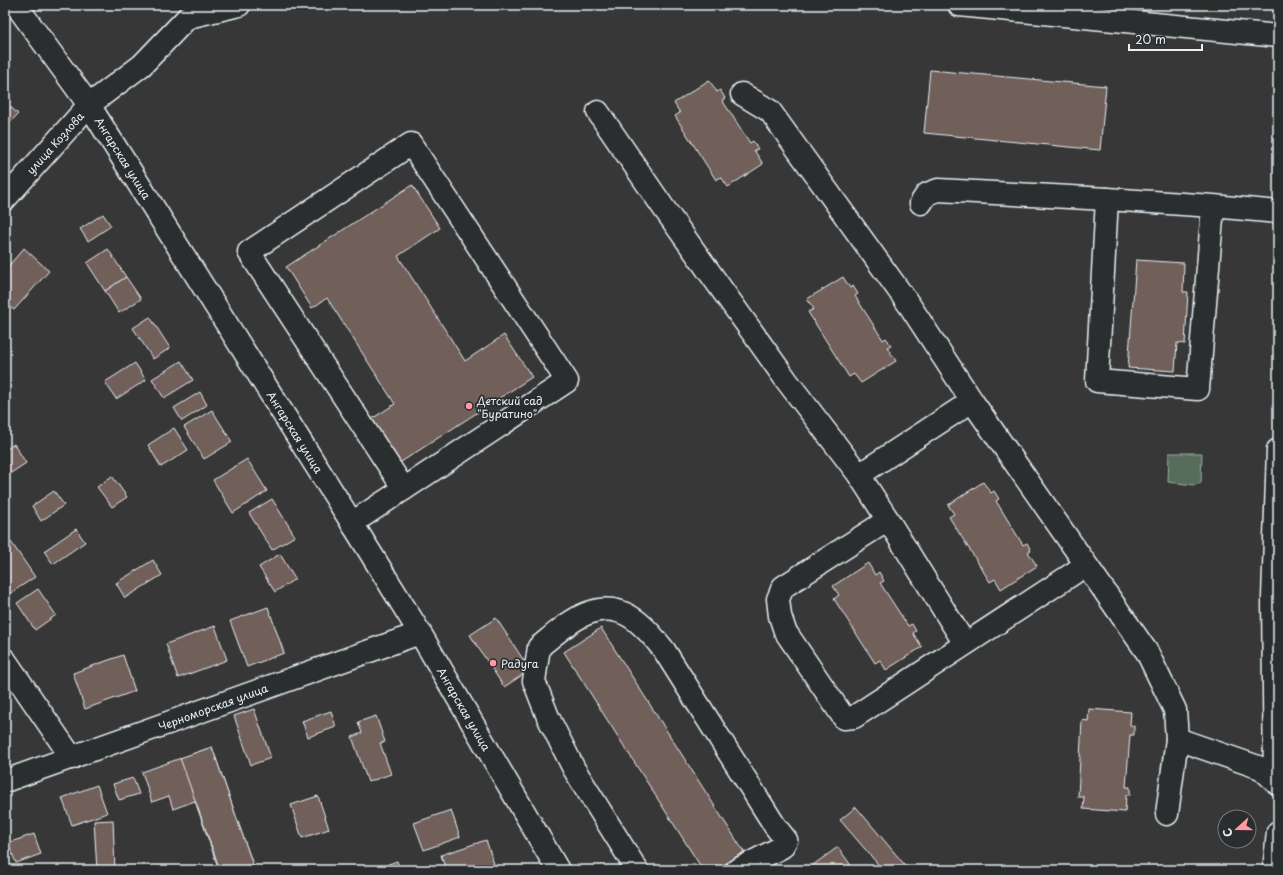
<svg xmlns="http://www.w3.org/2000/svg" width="1283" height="875" viewBox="0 0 1283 875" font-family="'Playpen Sans',sans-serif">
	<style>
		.green { fill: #546d5a; stroke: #9eafa9 }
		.building { fill: #715f5a; stroke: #e8f1f8 }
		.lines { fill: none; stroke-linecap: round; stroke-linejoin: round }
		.minor-casing { stroke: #e8f1f8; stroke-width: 25 }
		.major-casing { stroke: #e8f1f8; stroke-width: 25 }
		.minor { stroke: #2a2d2e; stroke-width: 22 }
		.major { stroke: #2a2d2e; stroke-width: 22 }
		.poi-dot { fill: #ff9aa2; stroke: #2a2d2e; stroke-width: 1.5 }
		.labels { text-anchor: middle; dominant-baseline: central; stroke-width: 3.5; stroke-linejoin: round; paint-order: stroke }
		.street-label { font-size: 11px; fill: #e8f1f8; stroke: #2a2d2e }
		.poi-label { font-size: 11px; fill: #e8f1f8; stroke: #2a2d2e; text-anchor: start }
	</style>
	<rect width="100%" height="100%" fill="#383737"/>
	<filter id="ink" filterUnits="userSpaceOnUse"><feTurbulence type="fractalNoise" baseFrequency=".025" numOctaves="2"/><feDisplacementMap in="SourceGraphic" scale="8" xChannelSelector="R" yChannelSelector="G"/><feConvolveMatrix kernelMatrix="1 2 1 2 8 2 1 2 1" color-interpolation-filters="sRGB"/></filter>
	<g filter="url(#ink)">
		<!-- green -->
		<polygon class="green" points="1169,453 1202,453 1201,483 1195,485 1168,482"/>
		<!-- building -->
		<g class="building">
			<polygon points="930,70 1106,86 1100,150 924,133"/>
			<polygon points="709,80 717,92 720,90 725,98 722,100 750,143 753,141 758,149 754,150 763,164 728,187 721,177 716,180 675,116 680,113 674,103"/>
			<polygon points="5,102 18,114 5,128"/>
			<polygon points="412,185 440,228 398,256 465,361 504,335 532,377 398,464 370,420 395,404 327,298 312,308 286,267"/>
			<polygon points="103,214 111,226 88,241 80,229"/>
			<polygon points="24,248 49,271 14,310 5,303 5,270"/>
			<polygon points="108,249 126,277 105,291 87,263"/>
			<polygon points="1136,260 1184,263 1183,292 1188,292 1185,344 1177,343 1175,371 1128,368"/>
			<polygon points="126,277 141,299 119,313 105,291"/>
			<polygon points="843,277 850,288 853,286 858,294 855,296 883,340 886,338 891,345 887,347 896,361 861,383 854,374 849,377 808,312 814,309 807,299"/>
			<polygon points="150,317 170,348 153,359 133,328"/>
			<polygon points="181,361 193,380 164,398 152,379"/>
			<polygon points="135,363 146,380 116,399 105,382"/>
			<polygon points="200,392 207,405 182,421 174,408"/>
			<polygon points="212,410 232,442 204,459 184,427"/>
			<polygon points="174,428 188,450 161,467 148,445"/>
			<polygon points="14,444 26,463 5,477 5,450"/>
			<polygon points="247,459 267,491 233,513 213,480"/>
			<polygon points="112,476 127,497 112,507 97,487"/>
			<polygon points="983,482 991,493 994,491 999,499 996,501 1023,545 1027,543 1031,550 1028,552 1037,566 1001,589 995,579 990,582 949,517 954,514 948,505"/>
			<polygon points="54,491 64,505 41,521 32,506"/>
			<polygon points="272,499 295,536 272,550 249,513"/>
			<polygon points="76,529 85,542 53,564 44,551"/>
			<polygon points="11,542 35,577 8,595 5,591 5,546"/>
			<polygon points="280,554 295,579 275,592 259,567"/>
			<polygon points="153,560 162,575 125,598 116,583"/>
			<polygon points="868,563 875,575 879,572 884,581 880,583 908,626 912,624 916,631 913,633 922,647 886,670 880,660 875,663 834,599 839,595 833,586"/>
			<polygon points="38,589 56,615 35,630 17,603"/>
			<polygon points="268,607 284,653 247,667 230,621"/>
			<polygon points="496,618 530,670 504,687 470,635"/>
			<polygon points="215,626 227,660 178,678 166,644"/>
			<polygon points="601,628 744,852 715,870 703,870 564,652"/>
			<polygon points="123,655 135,691 85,709 73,673"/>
			<polygon points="254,709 271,758 251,765 234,716"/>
			<polygon points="1089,709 1131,712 1130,725 1134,726 1134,735 1130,735 1126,787 1130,787 1130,795 1126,795 1125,812 1083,809 1084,797 1078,797 1082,720 1088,721"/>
			<polygon points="331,711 336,727 308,737 302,721"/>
			<polygon points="376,716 385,742 380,743 391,774 368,782 352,737 362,733 358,722"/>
			<polygon points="212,747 254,868 247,870 219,870 195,801 173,809 169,796 152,802 142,772"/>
			<polygon points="212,747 254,868 247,870 220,870 180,758"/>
			<polygon points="133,778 139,794 119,800 113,784"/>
			<polygon points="97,785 107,813 72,825 62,798"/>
			<polygon points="318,796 329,829 302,838 291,805"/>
			<polygon points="856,807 909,870 883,870 840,820"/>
			<polygon points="451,810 460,837 424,850 414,823"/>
			<polygon points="113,820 115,870 97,870 94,821"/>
			<polygon points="34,834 41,854 16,863 8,843"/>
			<polygon points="486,840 496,870 446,870 441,855"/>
			<polygon points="838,847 854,870 806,870"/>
			<polygon points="397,861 400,870 379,870 378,868"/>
		</g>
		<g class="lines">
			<!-- minor casing -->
			<g class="minor-casing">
				<g id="minor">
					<polyline points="959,5 1278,36"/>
					<polyline points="742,94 770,111 910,306 972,401 1147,652 1175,710 1177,739 1261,768 1278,784"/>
					<polyline points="598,112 663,207 787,381 859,475 888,520"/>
					<polygon points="411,144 567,381 404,489 249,252"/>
					<polyline points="5,199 89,105 142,65 188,17 239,5"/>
					<polyline points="921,203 927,194 938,190 1107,199"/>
					<polyline points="1213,206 1198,389 1097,381 1107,199 1213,206 1278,212"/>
					<polyline points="859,475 972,401"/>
					<polyline points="352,523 404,489"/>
					<polyline points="965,644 888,520 783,587 778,599 780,616 785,631 844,718 854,717 1086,565"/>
					<polyline points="5,660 72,758"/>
					<polyline points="5,781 420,633"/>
					<polyline points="1275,781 1273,598 1278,450"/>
					<polyline points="1167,814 1177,739"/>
					<path d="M637,870L574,769L548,717L534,681L539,647C565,626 596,595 631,617C644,625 654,638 664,650L775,826L786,840L782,847L737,870"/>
					<polyline points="1274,870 1278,832"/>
				</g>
			</g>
			<!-- major casing -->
			<g class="major-casing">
				<polyline id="major" points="16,5 89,105 352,523 420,633 558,870"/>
			</g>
			<!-- minor -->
			<use href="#minor" class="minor"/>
			<!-- major -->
			<use href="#major" class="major"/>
		</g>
	</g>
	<!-- markers -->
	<g class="poi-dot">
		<circle cx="469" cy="406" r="4"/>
		<circle cx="493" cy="663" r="4"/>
	</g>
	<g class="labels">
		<!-- street labels -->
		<g class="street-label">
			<text transform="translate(55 143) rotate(-48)">улица Козлова</text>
			<text transform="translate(123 158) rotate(58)">Ангарская улица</text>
			<text transform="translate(295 432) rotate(58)">Ангарская улица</text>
			<text transform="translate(213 707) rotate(-20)">Черноморская улица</text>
			<text transform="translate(464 709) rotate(60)">Ангарская улица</text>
		</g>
		<!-- poi labels -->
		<g class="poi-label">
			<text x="477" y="400">Детский сад<tspan x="477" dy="13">"Буратино"</tspan></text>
			<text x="501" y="663">Радуга</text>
		</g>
	</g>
	<!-- margin -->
	<rect width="1283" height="875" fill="none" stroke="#2a2d2e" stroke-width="20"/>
	<rect x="10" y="10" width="1263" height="855" fill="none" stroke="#e8f1f8" stroke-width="1.5" filter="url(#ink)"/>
	<!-- north arrow -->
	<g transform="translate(1237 829) rotate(249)"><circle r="19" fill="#2a2d2e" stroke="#767b7f"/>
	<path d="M0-3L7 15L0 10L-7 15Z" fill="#ff9aa2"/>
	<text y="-6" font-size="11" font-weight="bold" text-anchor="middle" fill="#e8f1f8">С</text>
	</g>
	<!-- scale -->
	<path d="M1129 44v6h73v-6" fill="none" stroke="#e8f1f8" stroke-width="2"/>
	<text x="1135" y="44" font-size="12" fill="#e8f1f8" stroke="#2a2d2e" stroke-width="3" paint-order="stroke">20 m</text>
</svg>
